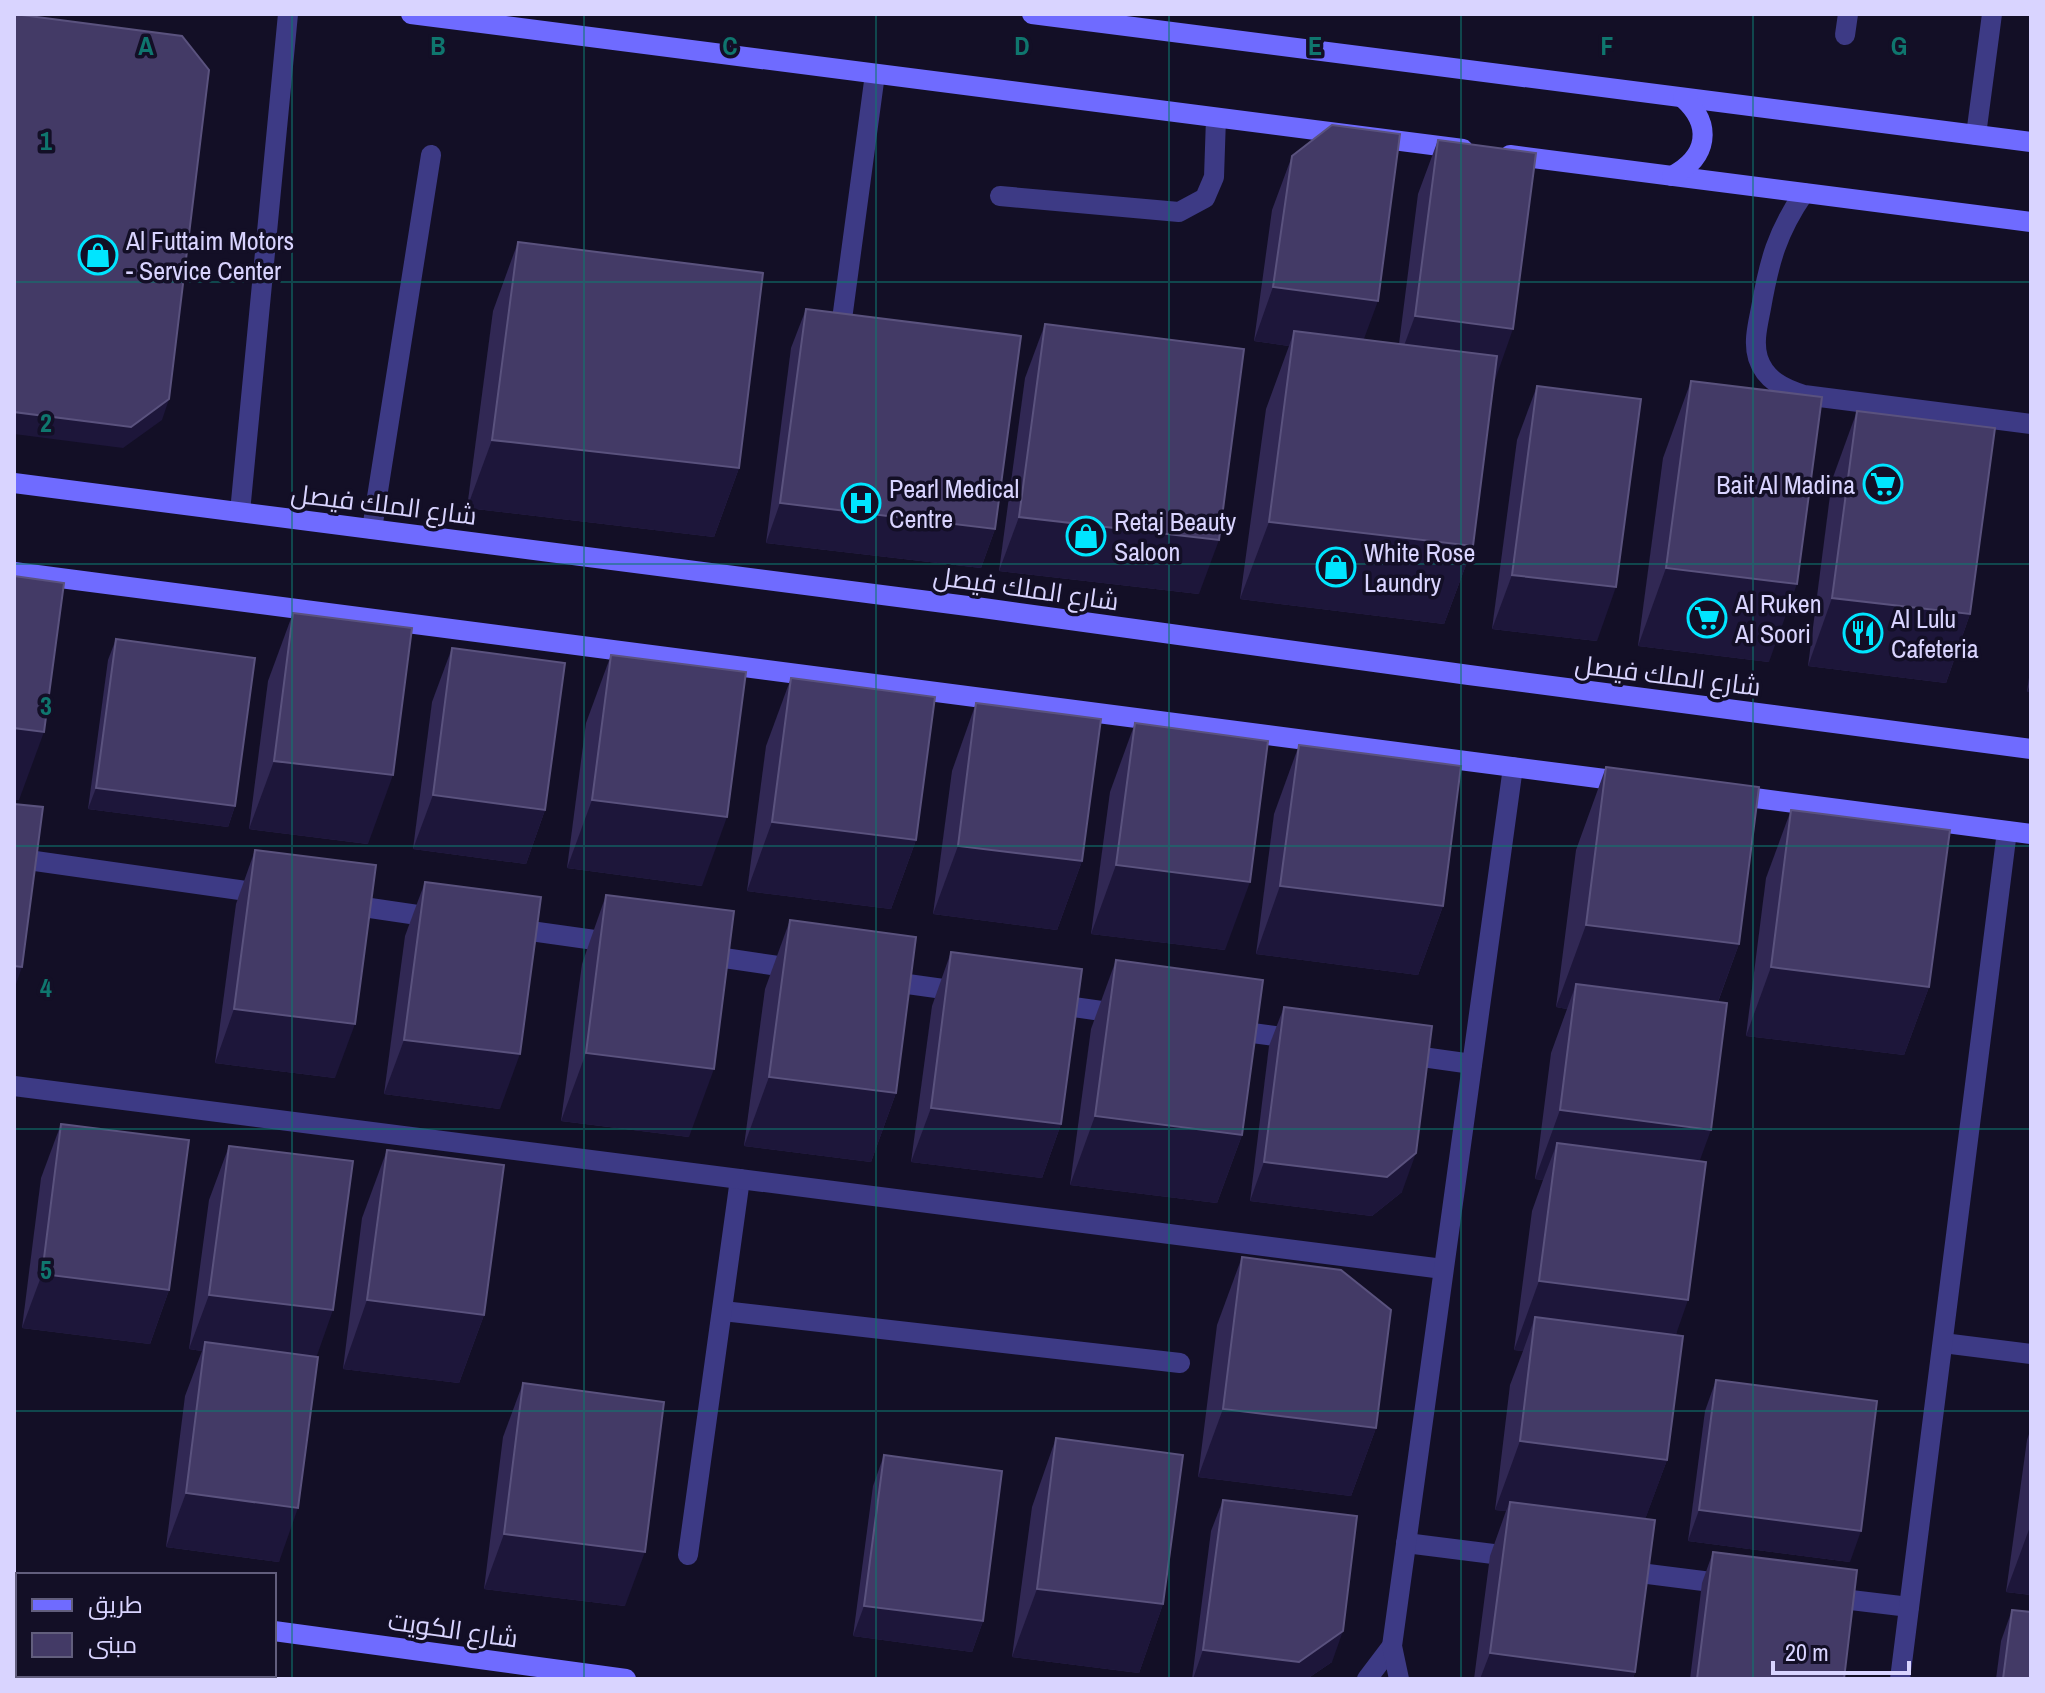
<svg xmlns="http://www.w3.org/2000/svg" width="2045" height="1693" viewBox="0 0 2045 1693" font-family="'Archivo Narrow',Cairo,sans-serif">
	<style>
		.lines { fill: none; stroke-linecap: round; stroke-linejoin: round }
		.lane { stroke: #3d3a85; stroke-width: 20 }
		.street { stroke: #3d3a85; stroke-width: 20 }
		.secondary { stroke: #6f6bff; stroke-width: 20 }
		.wall { fill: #312854 }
		.shaded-wall { fill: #1d163a }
		.building { fill: #433a66; stroke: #5a527e; stroke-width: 2 }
		.grid { fill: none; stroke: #0f766e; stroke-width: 2; stroke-opacity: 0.55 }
		.labels { text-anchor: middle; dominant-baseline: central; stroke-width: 7; stroke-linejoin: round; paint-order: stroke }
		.poi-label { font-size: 26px; fill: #d9d4ff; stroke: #130f26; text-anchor: start }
		.street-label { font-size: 26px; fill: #d9d4ff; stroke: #130f26 }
		.grid-label { font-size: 26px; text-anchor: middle; font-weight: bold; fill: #0f766e; stroke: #130f26; stroke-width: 7; stroke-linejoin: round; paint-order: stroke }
	</style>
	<rect width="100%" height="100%" fill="#130f26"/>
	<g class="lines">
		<!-- lane -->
		<g class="lane">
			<polyline points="1845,35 1848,14"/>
			<polyline points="1976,135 1992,14"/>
			<path d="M1804,193C1777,232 1769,262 1761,308C1758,324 1753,342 1758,358C1765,380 1784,389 1804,395L2031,424"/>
			<polyline points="1000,196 1179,212 1205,198 1214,177 1216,118"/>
			<polyline points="843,312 875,74"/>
			<polyline points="240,512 288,14"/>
			<polyline points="372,529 431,155"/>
			<polyline points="14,858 268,894"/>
			<polyline points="343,904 438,918"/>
			<polyline points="509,928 616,943"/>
			<polyline points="704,955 799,969"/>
			<polyline points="886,981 965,992"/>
			<polyline points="1052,1004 1123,1014"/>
			<polyline points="1230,1030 1298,1039"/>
			<polyline points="1401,1054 1472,1064"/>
			<polyline points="723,1311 1180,1363"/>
			<polyline points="688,1555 740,1179"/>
		</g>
		<!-- street -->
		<g class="street">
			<polyline points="14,1086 1443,1269"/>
			<polyline points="1943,1343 2031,1354"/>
			<polyline points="1406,1543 1517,1557"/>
			<polyline points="1624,1571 1727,1584"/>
			<polyline points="1826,1597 1909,1607"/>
			<polyline points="1367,1679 1392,1646"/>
			<polyline points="1399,1679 1392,1646 1513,767"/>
			<polyline points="1900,1679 2007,831"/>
		</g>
		<!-- secondary -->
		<g class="secondary">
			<polyline points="411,14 1463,149"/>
			<polyline points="1032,14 2031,142"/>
			<polyline points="1510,155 2031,222"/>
			<path d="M1672,176C1708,157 1713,125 1683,98"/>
			<polyline points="14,483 983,608 1469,675 2031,749"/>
			<polyline points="14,572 1628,782"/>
			<polyline points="1732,795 2031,834"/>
			<polyline points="14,1596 18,1597"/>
			<polyline points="274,1631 626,1679"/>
			<polyline points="14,1675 41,1679"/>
		</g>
	</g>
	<!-- wall -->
	<g class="wall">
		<polygon points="1438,140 1494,382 1473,546 1444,624 1240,599 1266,409 1289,346 1254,341 1272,210 1292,156 1364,340 1399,344 1418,194"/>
		<polygon points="518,242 739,468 714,537 467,508 493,311"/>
		<polygon points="806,309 995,529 981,568 766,543 791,348"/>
		<polygon points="1045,324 1199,594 999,571 1025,378"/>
		<polygon points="1691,381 1769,662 1638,646 1663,458"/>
		<polygon points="1537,386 1597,641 1492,629 1517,440"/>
		<polygon points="1857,411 1970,614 1946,683 1808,666 1832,480"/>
		<polygon points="293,613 368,844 249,829 268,681"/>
		<polygon points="116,639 235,806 228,827 88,809 108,660"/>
		<polygon points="452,648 545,810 526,864 413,849 432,702"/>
		<polygon points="611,655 702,886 567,868 586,723"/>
		<polygon points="2031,663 2031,692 2027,692"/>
		<polygon points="791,678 916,840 891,909 747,891 766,746"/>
		<polygon points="976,703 1082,861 1057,930 933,914 952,771"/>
		<polygon points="1135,723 1225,950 1091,934 1110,792"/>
		<polygon points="1299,745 1443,906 1418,975 1256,954 1274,814"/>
		<polygon points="1606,767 1739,944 1718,1002 1699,1161 1676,1335 1667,1460 1645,1519 1635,1672 1633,1679 1474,1679 1490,1556 1506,1511 1495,1510 1510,1385 1523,1351 1514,1350 1532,1211 1543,1180 1535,1179 1551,1053 1567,1009 1556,1007 1576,850"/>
		<polygon points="1791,810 1929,987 1904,1055 1746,1036 1766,878"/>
		<polygon points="255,850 335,1078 215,1063 236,904"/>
		<polygon points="425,882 500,1109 384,1094 405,936"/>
		<polygon points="606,895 689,1137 561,1121 582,964"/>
		<polygon points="790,920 896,1093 871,1162 744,1146 765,989"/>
		<polygon points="951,952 1061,1124 1042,1178 911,1162 932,1006"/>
		<polygon points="1116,960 1242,1135 1217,1203 1070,1185 1091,1029"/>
		<polygon points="1284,1007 1402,1192 1372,1216 1250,1201 1269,1046"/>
		<polygon points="61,1124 169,1290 150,1344 22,1328 41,1178"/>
		<polygon points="229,1146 317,1357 279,1562 166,1547 185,1396 202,1351 189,1349 209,1200"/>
		<polygon points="387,1150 484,1315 459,1383 343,1369 362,1218"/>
		<polygon points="1242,1257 1376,1428 1351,1496 1198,1477 1217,1325"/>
		<polygon points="1716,1380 1850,1562 1688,1541 1705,1411"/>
		<polygon points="523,1383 625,1606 484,1589 503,1437"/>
		<polygon points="2031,1428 2031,1595 2006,1592 2027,1440"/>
		<polygon points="1056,1438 1163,1604 1139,1673 1012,1657 1032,1507"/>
		<polygon points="884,1455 983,1621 972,1652 853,1636 873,1486"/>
		<polygon points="1223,1500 1332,1662 1307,1679 1192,1679 1211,1531"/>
		<polygon points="1713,1552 1844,1679 1690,1679 1702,1583"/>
		<polygon points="2012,1610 2031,1679 1996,1679 2001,1641"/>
	</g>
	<!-- shaded-wall -->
	<g class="shaded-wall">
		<polygon points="1273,287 1378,301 1358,355 1294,331 1289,346 1254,341"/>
		<polygon points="1415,316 1513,329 1494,383 1395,370"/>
		<polygon points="169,399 162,420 123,448 14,434 14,412"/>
		<polygon points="492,440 739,468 714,537 467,508"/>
		<polygon points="780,503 995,529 981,568 766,543"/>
		<polygon points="1019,517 1219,540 1199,594 999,571"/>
		<polygon points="1269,522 1473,546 1444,624 1240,599"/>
		<polygon points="1666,568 1797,584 1769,662 1638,646"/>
		<polygon points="1512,575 1616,587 1597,641 1492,629"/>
		<polygon points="1832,598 1970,614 1946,683 1808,666"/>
		<polygon points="2031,682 2031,692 2027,692"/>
		<polygon points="14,728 44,732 19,800 14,800"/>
		<polygon points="274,761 393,775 368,844 249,829"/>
		<polygon points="96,788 235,806 228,827 88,809"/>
		<polygon points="433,795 545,810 526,864 413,849"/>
		<polygon points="592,800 727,817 702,886 567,868"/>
		<polygon points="772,822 916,840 891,909 747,891"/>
		<polygon points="958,846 1082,861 1057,930 933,914"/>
		<polygon points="1116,865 1250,882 1225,950 1091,934"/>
		<polygon points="1280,886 1443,906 1418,975 1256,954"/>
		<polygon points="1586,925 1739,944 1709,1026 1576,984 1567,1009 1556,1007"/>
		<polygon points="14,966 22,967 14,990"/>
		<polygon points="1771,967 1929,987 1904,1055 1746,1036"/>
		<polygon points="234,1009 355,1024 335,1078 215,1063"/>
		<polygon points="404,1040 520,1054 500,1109 384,1094"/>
		<polygon points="586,1053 714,1069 689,1137 561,1121"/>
		<polygon points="769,1077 896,1093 871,1162 744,1146"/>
		<polygon points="931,1108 1061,1124 1042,1178 911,1162"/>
		<polygon points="1560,1110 1711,1130 1686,1198 1557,1143 1543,1180 1535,1179"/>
		<polygon points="1095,1116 1242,1135 1217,1203 1070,1185"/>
		<polygon points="1416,1153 1402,1192 1372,1216 1250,1201 1264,1162"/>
		<polygon points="42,1274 169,1290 150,1344 22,1328"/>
		<polygon points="1539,1281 1688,1300 1664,1369 1535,1317 1523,1351 1514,1350"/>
		<polygon points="209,1295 333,1310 314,1364 205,1342 202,1351 189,1349"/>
		<polygon points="367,1300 484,1315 459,1383 343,1369"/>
		<polygon points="1223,1409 1376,1428 1351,1496 1198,1477"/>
		<polygon points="1520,1441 1667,1460 1642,1528 1510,1502 1506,1511 1495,1510"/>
		<polygon points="186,1493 298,1508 279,1562 166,1547"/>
		<polygon points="1699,1510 1861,1531 1850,1562 1688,1541"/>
		<polygon points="2031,1524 2031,1595 2006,1592"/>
		<polygon points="504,1534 645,1552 625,1606 484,1589"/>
		<polygon points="1037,1589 1163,1604 1139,1673 1012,1657"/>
		<polygon points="864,1606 983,1621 972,1652 853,1636"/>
		<polygon points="1343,1631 1332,1662 1307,1679 1193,1679 1203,1650"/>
		<polygon points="1490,1653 1635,1672 1633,1679 1480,1679"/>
	</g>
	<!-- building -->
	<g class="building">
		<polygon points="14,14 182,36 209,70 169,399 131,427 14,412"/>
		<polygon points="1332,125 1400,134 1378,301 1273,287 1292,156"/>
		<polygon points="1438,140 1536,153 1513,329 1415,316"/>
		<polygon points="518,242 763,273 739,468 492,440"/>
		<polygon points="806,309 1021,336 995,529 780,503"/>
		<polygon points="1045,324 1244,349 1219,540 1019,517"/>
		<polygon points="1294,331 1497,356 1473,546 1269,522"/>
		<polygon points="1691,381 1822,397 1797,584 1666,568"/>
		<polygon points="1537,386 1641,399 1616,587 1512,575"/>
		<polygon points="1857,411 1995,428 1970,614 1832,598"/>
		<polygon points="14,576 64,583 44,732 14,728"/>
		<polygon points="293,613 412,628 393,775 274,761"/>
		<polygon points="116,639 255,658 235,806 96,788"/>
		<polygon points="452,648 565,663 545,810 433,795"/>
		<polygon points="611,655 746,672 727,817 592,800"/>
		<polygon points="791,678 935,697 916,840 772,822"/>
		<polygon points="976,703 1101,719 1082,861 958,846"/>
		<polygon points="1135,723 1268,741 1250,882 1116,865"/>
		<polygon points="1299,745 1461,766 1443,906 1280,886"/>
		<polygon points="1606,767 1759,787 1739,944 1586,925"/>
		<polygon points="14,804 43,807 22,967 14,966"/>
		<polygon points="1791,810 1950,830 1929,987 1771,967"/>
		<polygon points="255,850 376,865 355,1024 234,1009"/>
		<polygon points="425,882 541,897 520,1054 404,1040"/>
		<polygon points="606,895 734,911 714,1069 586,1053"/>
		<polygon points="790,920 916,937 896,1093 769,1077"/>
		<polygon points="951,952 1082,969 1061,1124 931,1108"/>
		<polygon points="1116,960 1263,980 1242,1135 1095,1116"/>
		<polygon points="1576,984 1727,1003 1711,1130 1560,1110"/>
		<polygon points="1284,1007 1432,1026 1416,1153 1387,1177 1264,1162"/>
		<polygon points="61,1124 189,1140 169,1290 42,1274"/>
		<polygon points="1557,1143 1706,1162 1688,1300 1539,1281"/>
		<polygon points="229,1146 353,1161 333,1310 209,1295"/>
		<polygon points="387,1150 504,1165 484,1315 367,1300"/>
		<polygon points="1242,1257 1341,1270 1391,1310 1376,1428 1223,1409"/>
		<polygon points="1535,1317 1683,1336 1667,1460 1520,1441"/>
		<polygon points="205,1342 318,1357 298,1508 186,1493"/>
		<polygon points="1716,1380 1877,1401 1861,1531 1699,1510"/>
		<polygon points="523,1383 664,1402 645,1552 504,1534"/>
		<polygon points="1056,1438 1183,1455 1163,1604 1037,1589"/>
		<polygon points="884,1455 1002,1471 983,1621 864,1606"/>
		<polygon points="1223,1500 1357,1516 1343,1631 1299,1662 1203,1650"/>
		<polygon points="1510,1502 1655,1520 1635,1672 1490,1653"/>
		<polygon points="1713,1552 1857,1570 1844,1679 1697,1679"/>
		<polygon points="2012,1610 2031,1612 2031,1679 2003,1679"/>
	</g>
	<!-- grid -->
	<path class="grid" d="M292,14V1679M584,14V1679M876,14V1679M1169,14V1679M1461,14V1679M1753,14V1679M14,282H2031M14,564H2031M14,846H2031M14,1129H2031M14,1411H2031"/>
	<!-- icons -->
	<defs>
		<g id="shop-ring" transform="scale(2)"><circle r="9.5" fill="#130f26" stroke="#00e5ff" stroke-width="1.5"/><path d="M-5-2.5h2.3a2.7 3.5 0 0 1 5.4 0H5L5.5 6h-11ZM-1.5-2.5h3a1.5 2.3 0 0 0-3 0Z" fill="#00e5ff"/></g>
		<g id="supermarket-ring" transform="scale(2)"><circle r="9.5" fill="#130f26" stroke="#00e5ff" stroke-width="1.5"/><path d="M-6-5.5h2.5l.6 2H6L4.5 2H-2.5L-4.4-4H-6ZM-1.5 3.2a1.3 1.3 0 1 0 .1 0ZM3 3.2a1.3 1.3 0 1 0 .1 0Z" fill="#00e5ff"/></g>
		<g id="hospital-ring" transform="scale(2)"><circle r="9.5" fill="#130f26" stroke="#00e5ff" stroke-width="1.5"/><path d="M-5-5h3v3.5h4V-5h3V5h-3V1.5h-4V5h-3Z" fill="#00e5ff"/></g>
		<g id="restaurant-ring" transform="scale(2)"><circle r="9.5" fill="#130f26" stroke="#00e5ff" stroke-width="1.5"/><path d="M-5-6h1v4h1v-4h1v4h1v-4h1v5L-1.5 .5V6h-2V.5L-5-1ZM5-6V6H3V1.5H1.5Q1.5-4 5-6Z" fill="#00e5ff"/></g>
	</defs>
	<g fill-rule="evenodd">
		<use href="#shop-ring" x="98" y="255"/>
		<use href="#supermarket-ring" x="1883" y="484"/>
		<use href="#hospital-ring" x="861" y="503"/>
		<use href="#shop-ring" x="1086" y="536"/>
		<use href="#shop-ring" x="1336" y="567"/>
		<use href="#supermarket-ring" x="1707" y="618"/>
		<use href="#restaurant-ring" x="1863" y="633"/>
	</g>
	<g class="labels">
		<!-- poi labels -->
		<g class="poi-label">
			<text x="126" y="240">Al Futtaim Motors<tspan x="126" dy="30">- Service Center</tspan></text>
			<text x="1855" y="484" text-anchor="end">Bait Al Madina</text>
			<text x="889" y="488">Pearl Medical<tspan x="889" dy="30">Centre</tspan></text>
			<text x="1114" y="521">Retaj Beauty<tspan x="1114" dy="30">Saloon</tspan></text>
			<text x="1364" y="552">White Rose<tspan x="1364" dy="30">Laundry</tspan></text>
			<text x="1735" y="603">Al Ruken<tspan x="1735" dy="30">Al Soori</tspan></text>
			<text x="1891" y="618">Al Lulu<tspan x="1891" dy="30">Cafeteria</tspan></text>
		</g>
		<!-- street labels -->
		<g class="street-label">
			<text transform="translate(384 504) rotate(7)">شارع الملك فيصل</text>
			<text transform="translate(1026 588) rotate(8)">شارع الملك فيصل</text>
			<text transform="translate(1668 675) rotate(7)">شارع الملك فيصل</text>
			<text transform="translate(453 1629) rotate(8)">شارع الكويت</text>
		</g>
	</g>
	<g class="grid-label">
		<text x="146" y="55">A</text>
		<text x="438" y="55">B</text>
		<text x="730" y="55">C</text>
		<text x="1022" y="55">D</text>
		<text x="1315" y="55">E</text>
		<text x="1607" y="55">F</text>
		<text x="1899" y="55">G</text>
		<text x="46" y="150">1</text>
		<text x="46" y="432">2</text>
		<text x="46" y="715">3</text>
		<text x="46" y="997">4</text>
		<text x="46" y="1279">5</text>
	</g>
	<!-- border -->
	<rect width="2045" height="1693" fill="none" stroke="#d9d4ff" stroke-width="32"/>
	<!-- legend -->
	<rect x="16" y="1573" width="260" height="104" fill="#130f26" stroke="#625e7d" stroke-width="2"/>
	<rect x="32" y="1599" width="40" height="12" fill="#6f6bff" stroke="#625e7d" stroke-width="2"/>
	<text x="88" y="1613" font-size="24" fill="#d9d4ff">طريق</text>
	<rect x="32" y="1633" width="40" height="24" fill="#433a66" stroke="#625e7d" stroke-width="2"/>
	<text x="88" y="1653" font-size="24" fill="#d9d4ff">مبنى</text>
	<!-- scale -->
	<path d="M1773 1661v12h136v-12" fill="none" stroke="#d9d4ff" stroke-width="4"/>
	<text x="1785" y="1661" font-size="24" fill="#d9d4ff" stroke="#130f26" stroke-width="6" paint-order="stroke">20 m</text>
</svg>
